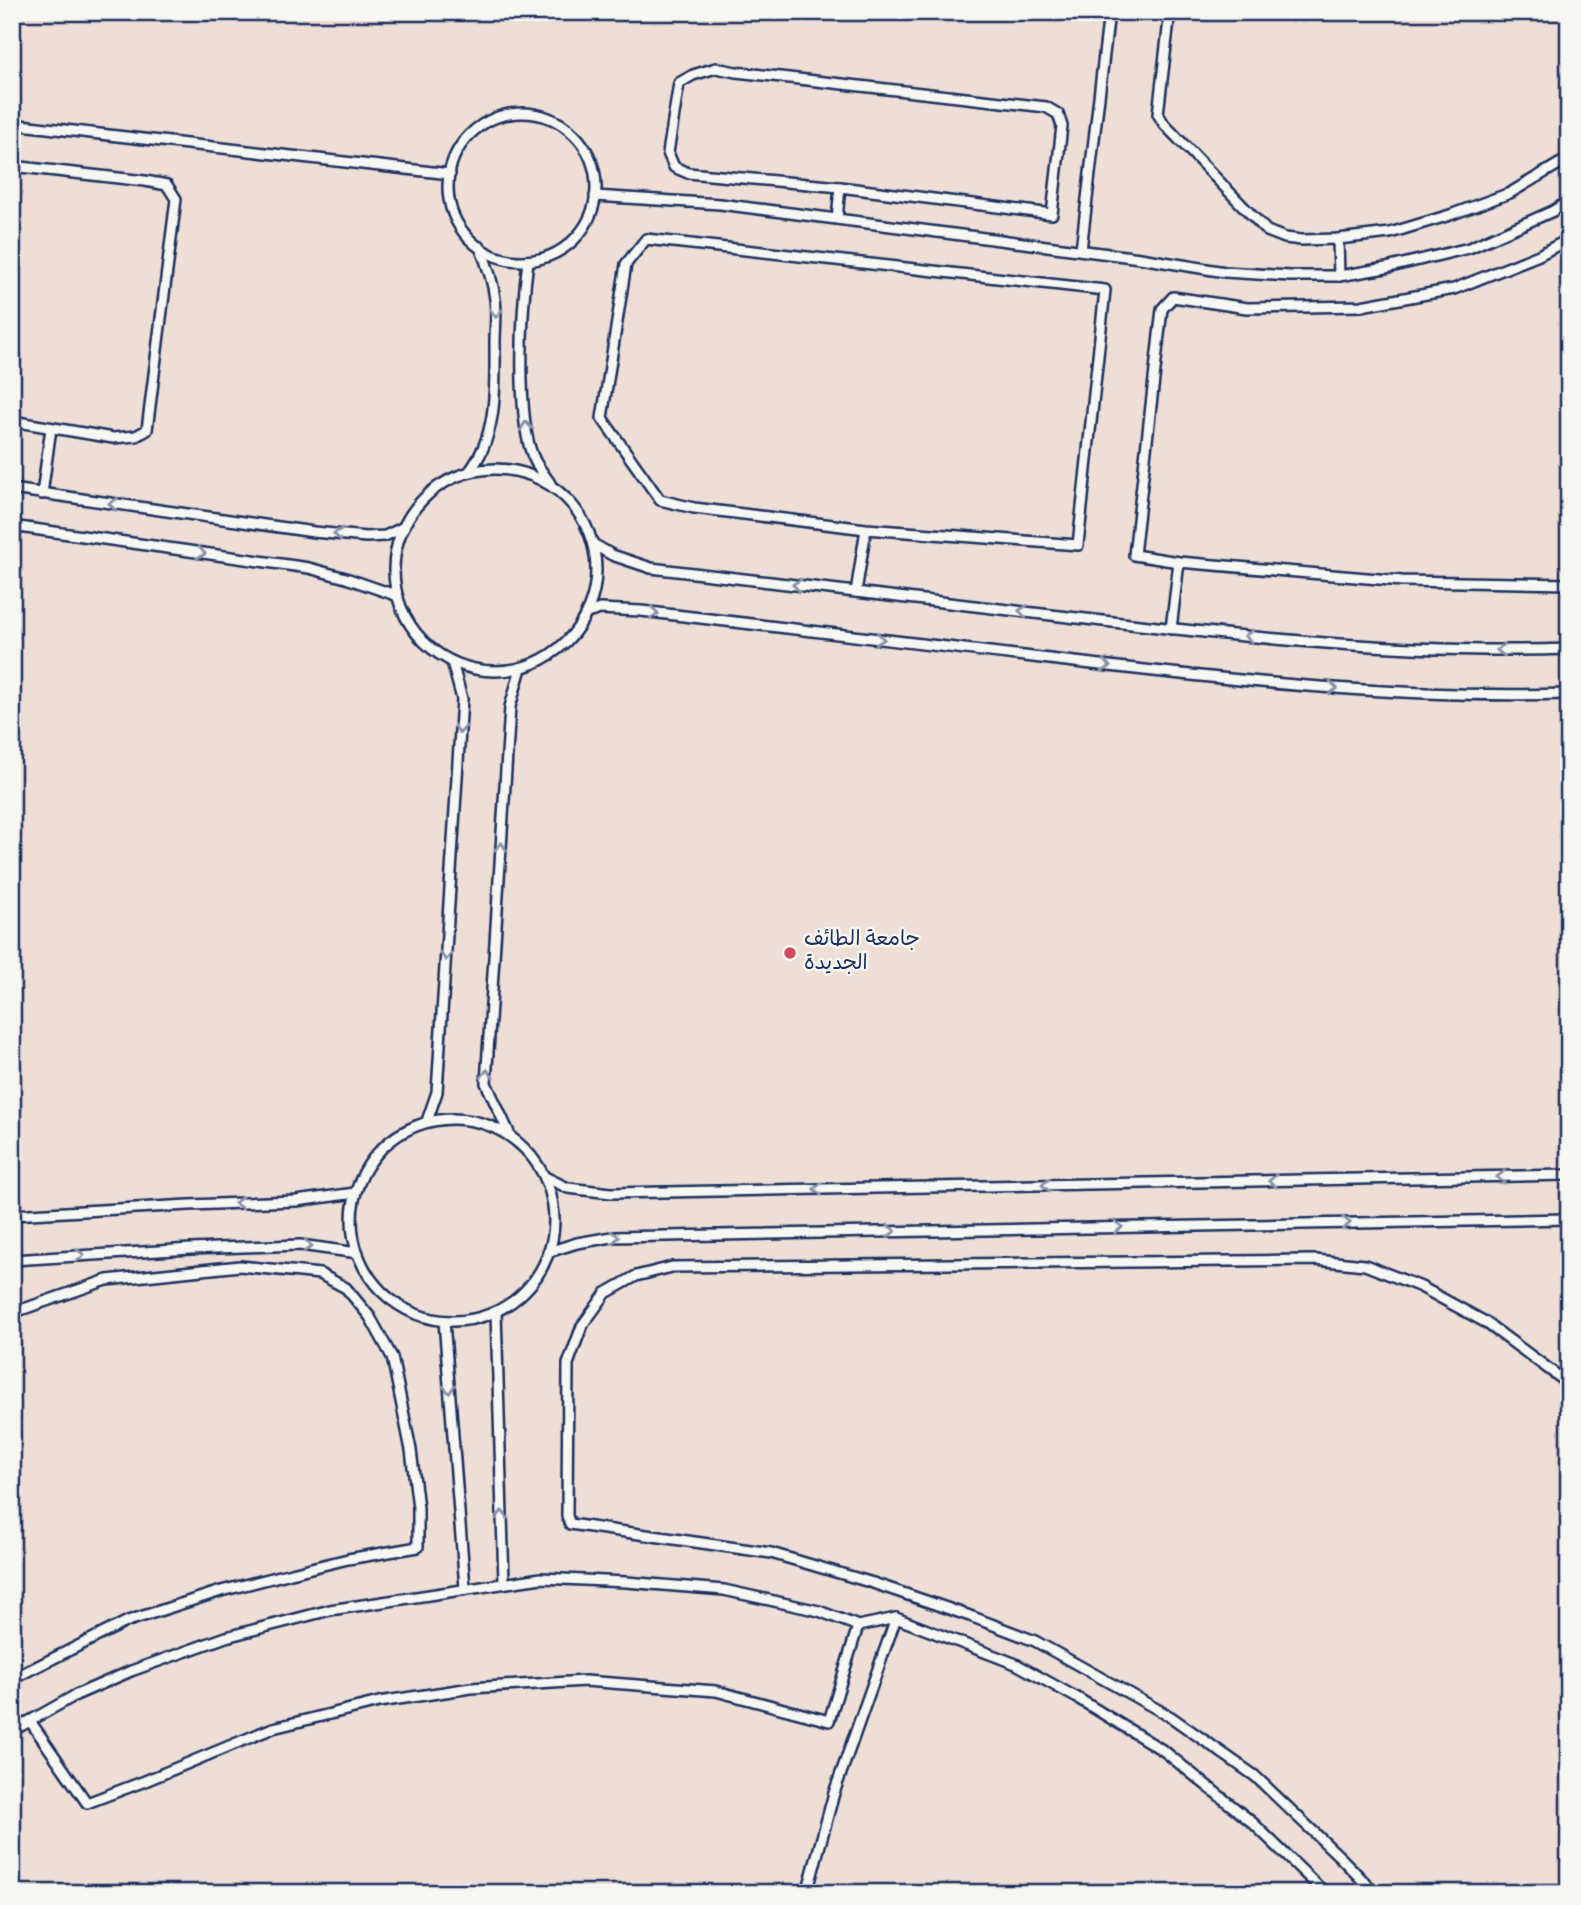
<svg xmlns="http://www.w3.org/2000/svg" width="1581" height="1905" viewBox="0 0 1581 1905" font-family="'Gochi Hand','Playpen Sans Arabic',sans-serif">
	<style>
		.built { fill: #eeded5 }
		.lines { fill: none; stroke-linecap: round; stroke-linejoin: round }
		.lane-casing { stroke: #1b2f5e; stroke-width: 14 }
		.lane { stroke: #f6f6f2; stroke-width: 9 }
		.oneway { stroke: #8892a8 }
		.poi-dot { fill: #d1495b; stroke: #f6f6f2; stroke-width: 2.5 }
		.labels { text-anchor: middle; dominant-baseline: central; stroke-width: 5; stroke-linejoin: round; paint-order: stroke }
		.poi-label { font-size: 21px; fill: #1b2f5e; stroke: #f6f6f2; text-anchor: start }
	</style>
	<rect width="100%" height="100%" fill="#f6f6f2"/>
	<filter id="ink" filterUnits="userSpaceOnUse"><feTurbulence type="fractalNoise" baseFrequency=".0143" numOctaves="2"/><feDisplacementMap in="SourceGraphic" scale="14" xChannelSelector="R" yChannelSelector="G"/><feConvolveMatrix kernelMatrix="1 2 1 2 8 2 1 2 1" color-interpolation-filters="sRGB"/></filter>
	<g filter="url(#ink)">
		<!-- built -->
		<rect class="built" x="12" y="12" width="1557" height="1881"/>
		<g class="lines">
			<!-- lane casing -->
			<g class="lane-casing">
				<g id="lane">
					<polyline points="1170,12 1158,114 1164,124 1267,231 1285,238 1301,240 1338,239 1390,233 1450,215 1510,193 1569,158"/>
					<polygon points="716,68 736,72 1046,107 1058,114 1062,126 1052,214 840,187 688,173 674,167 668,153 679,83 693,75"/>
					<circle cx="522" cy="187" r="74"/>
					<polyline points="12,124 450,174"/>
					<polyline points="12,166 145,181 167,185 176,199 147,430 136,436 113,438 12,421"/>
					<polyline points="595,196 720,204 1140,258 1225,272 1290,276 1339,276 1386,268 1469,248 1553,211 1569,201"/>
					<polyline points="837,219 840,187"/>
					<polyline points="1338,239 1339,276"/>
					<polyline points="1569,239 1539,255 1454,289 1361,306 1247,308 1173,297 1162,309 1134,555 1179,562 1402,581 1569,584"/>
					<polyline points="1081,250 1109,12"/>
					<path d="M528,261C522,305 515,423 535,461C539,468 545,476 550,483"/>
					<circle cx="495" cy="570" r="101"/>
					<path d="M469,472C498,435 495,387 495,342C495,328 497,313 495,299C493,281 487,264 480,247"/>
					<polyline points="12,489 314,532 366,537 385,536 404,527"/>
					<polyline points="42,494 51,428"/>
					<polyline points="12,526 309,568 346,578 398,596"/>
					<path d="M593,544L612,555L651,568C784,584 918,599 1051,615C1223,635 1396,655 1569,649"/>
					<polyline points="856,592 866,529 694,508 660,500 602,418 626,264 646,239 1105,290 1078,545 866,529"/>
					<path d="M587,613L600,609L641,611C775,627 908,642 1041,658C1216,679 1392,699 1569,694"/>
					<polyline points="1171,629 1179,562"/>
					<circle cx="453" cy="1220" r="101"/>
					<polyline points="427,1121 437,1092 462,699 452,662"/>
					<polyline points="510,1135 486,1083 510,707 521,668"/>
					<polyline points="545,1177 568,1188 611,1193 1569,1175"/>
					<polyline points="12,1215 189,1205 296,1201 355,1193"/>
					<polyline points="548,1252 577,1243 612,1237 1569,1219"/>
					<polyline points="12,1260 191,1249 300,1245 358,1253"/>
					<polyline points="496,1312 504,1583"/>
					<polyline points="12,1313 107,1280 240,1266 320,1274 346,1288 370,1317 392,1357 411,1450 418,1508 418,1547 348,1559 315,1567 221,1591 128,1621 12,1679"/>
					<polyline points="444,1321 465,1588"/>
					<polyline points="30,1721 87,1803 145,1781 273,1728 379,1702 471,1688 585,1681 716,1691 829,1721 858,1626"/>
					<polyline points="12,1731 76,1695 131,1671 226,1637 330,1610 541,1578 626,1582 724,1590 819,1611 858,1626 896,1618 1016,1664 1079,1699 1164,1751 1253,1823 1325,1893"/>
					<polyline points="807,1893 834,1793 896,1618"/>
					<polyline points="1375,1893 1341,1858 1255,1776 1171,1717 1035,1641 970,1616 873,1583 771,1553 570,1524 567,1516 568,1364 582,1326 606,1293 636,1276 672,1267 1316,1260 1365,1265 1421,1287 1485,1322 1569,1384"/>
				</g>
			</g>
			<!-- lane -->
			<use href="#lane" class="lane"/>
		</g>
		<!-- one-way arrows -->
		<defs><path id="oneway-chevron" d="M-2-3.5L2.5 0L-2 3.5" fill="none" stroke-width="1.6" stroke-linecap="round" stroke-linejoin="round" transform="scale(1.75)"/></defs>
		<g class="oneway">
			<use href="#oneway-chevron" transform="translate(496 313) rotate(91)"/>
			<use href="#oneway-chevron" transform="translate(526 426) rotate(-97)"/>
			<use href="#oneway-chevron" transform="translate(113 504) rotate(-172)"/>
			<use href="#oneway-chevron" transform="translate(338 534) rotate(-175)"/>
			<use href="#oneway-chevron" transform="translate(201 553) rotate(8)"/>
			<use href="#oneway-chevron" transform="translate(797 585) rotate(-174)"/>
			<use href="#oneway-chevron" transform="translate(1023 611) rotate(-173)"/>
			<use href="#oneway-chevron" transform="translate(654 613) rotate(7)"/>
			<use href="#oneway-chevron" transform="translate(1249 636) rotate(-175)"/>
			<use href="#oneway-chevron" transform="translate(880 639) rotate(7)"/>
			<use href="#oneway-chevron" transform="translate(1501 650) rotate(-180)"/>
			<use href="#oneway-chevron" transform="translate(1106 666) rotate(7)"/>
			<use href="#oneway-chevron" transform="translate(1333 688) rotate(3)"/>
			<use href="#oneway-chevron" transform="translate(460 729) rotate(94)"/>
			<use href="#oneway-chevron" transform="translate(501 847) rotate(-86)"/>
			<use href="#oneway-chevron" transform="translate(446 956) rotate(94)"/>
			<use href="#oneway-chevron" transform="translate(487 1074) rotate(-90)"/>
			<use href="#oneway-chevron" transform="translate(1501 1177) rotate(179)"/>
			<use href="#oneway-chevron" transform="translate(1273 1181) rotate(179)"/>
			<use href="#oneway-chevron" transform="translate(1046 1185) rotate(179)"/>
			<use href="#oneway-chevron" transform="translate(818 1189) rotate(179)"/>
			<use href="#oneway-chevron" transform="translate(239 1203) rotate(178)"/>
			<use href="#oneway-chevron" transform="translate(1346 1223) rotate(-1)"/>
			<use href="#oneway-chevron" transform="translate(1118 1227) rotate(-1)"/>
			<use href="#oneway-chevron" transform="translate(891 1231) rotate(-1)"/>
			<use href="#oneway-chevron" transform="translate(615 1237) rotate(-5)"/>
			<use href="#oneway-chevron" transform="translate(308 1246) rotate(6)"/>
			<use href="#oneway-chevron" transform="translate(80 1255) rotate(-3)"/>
			<use href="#oneway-chevron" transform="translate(449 1389) rotate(86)"/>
			<use href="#oneway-chevron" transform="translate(502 1515) rotate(-92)"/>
		</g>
	</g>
	<!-- markers -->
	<circle class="poi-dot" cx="790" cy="953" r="7"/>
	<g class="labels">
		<!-- poi labels -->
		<g class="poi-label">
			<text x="804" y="941">جامعة الطائف<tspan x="804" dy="24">الجديدة</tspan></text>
		</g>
	</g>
	<!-- margin -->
	<rect width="1581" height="1905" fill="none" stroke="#f6f6f2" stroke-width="42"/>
	<rect x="21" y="21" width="1539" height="1863" fill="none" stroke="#1b2f5e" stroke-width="2.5" filter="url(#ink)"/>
</svg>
